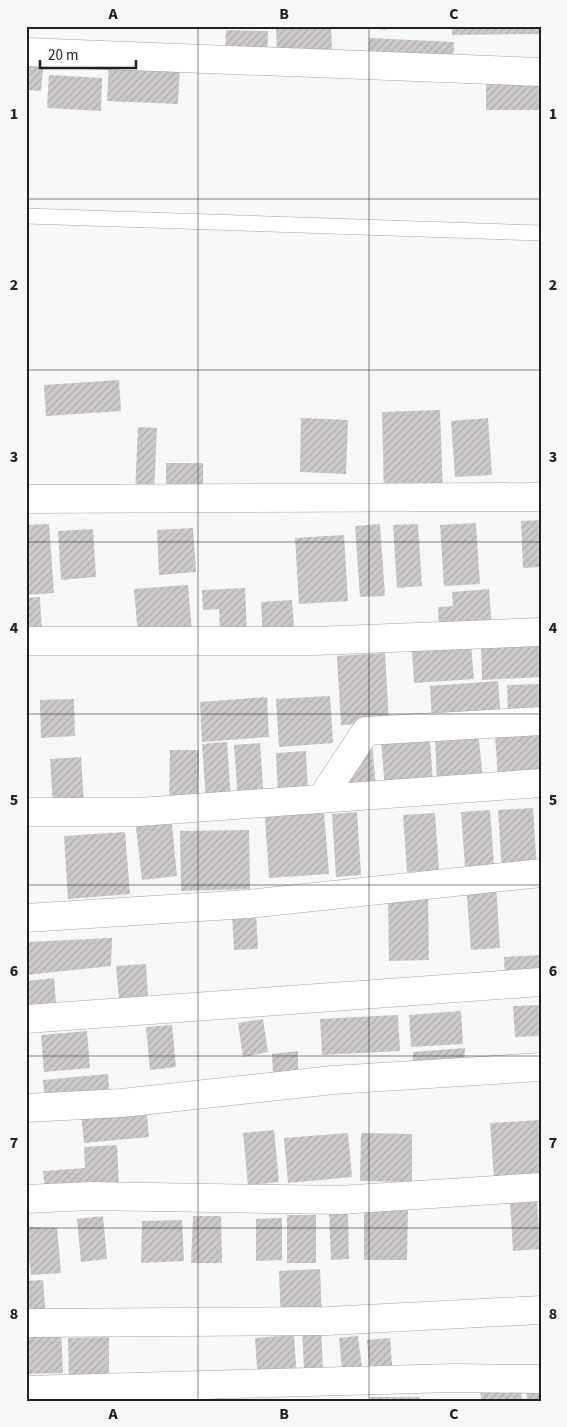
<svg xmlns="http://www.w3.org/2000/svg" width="567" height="1427" viewBox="0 0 567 1427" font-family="'Source Sans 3',sans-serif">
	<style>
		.building { fill: url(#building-hatch) }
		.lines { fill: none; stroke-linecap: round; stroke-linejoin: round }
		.lane-casing { stroke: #a3a4a6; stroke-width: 16 }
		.street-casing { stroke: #a3a4a6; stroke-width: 29 }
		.lane { stroke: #fff; stroke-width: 15 }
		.street { stroke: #fff; stroke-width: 28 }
		.grid { fill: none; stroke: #202122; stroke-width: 1; stroke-opacity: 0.55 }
		.neatline { fill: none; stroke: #202122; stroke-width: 2 }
		.grid-label { font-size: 16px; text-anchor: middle; font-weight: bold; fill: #202122 }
	</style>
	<defs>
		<pattern id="building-hatch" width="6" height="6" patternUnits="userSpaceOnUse" patternTransform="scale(1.25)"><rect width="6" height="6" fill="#ccc9c8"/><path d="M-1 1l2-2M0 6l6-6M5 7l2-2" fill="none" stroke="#afacac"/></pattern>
	</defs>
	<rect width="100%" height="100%" fill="#f5f7f9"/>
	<!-- building -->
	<g class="building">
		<polygon points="276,26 331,26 332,54 277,54"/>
		<polygon points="351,26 387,26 387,30"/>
		<polygon points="452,26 541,26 541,34 452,35"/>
		<polygon points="226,30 268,31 267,59 225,58"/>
		<polygon points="369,38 454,42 453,68 368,65"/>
		<polygon points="26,57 44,58 41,91 26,90"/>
		<polygon points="109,63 180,66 178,104 107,101"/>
		<polygon points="49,75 102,78 101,111 47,108"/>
		<rect x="486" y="81" width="55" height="29"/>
		<polygon points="119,380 121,411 46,416 44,385"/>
		<polygon points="440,410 443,493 384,494 382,412"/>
		<polygon points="301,418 348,420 346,474 300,472"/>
		<polygon points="488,418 492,475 455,477 451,421"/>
		<polygon points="138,427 157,428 154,494 135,493"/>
		<polygon points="166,463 203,463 203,495 166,486"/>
		<polygon points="541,520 541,567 523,568 521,521"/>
		<polygon points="476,523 480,584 444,586 440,525"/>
		<polygon points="49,524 54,593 26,595 26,525"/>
		<polygon points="380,524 385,596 360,597 355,526"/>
		<polygon points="418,524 422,586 397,588 393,525"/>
		<polygon points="193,528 196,572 159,575 157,530"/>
		<polygon points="93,529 96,577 61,580 58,531"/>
		<polygon points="344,535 348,601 299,604 295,538"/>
		<polygon points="188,585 192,632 138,635 134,589"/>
		<polygon points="245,588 247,633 220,633 219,609 203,610 202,590"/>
		<polygon points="489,589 492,627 439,631 438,607 453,606 452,592"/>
		<polygon points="40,597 42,633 26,634 26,598"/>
		<polygon points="292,600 295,639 263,640 261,602"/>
		<polygon points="541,642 541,677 482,680 481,645"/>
		<polygon points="471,644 474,679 414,683 412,649"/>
		<polygon points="385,653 389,722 341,725 337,656"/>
		<polygon points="498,681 501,719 432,723 430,686"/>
		<polygon points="541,684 541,712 508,714 507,685"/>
		<polygon points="330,696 333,743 279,747 276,699"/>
		<polygon points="267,697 269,737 202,742 200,702"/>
		<polygon points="74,699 75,736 41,738 40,700"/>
		<polygon points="478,731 483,781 437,784 435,734"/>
		<polygon points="541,732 541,774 498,777 495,735"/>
		<polygon points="430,738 433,786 385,789 381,741"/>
		<polygon points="372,741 376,790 345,792 348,766"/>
		<polygon points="227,742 231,801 206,803 202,744"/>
		<polygon points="260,743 264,799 238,801 234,745"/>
		<polygon points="170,750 199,750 198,803 169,802"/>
		<polygon points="306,751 308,794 278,796 276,753"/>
		<polygon points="81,757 84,804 53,807 50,759"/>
		<polygon points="533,808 537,871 502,873 498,810"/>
		<polygon points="490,810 494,865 465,867 461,812"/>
		<polygon points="357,812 361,875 336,877 332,814"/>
		<polygon points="324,813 329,874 269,878 265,817"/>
		<polygon points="435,813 439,870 407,872 403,815"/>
		<polygon points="171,814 177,876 142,880 135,818"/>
		<polygon points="249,830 250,889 181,891 180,831"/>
		<polygon points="125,832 130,894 68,899 64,836"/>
		<polygon points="496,884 500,948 471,950 466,886"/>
		<polygon points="428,892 429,960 389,961 388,897"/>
		<polygon points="256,913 258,949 234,950 232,914"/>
		<polygon points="112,938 111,966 26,975 26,942"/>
		<polygon points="541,955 541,980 505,982 504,957"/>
		<polygon points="146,964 148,998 119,1000 116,966"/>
		<polygon points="54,978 57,1015 26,1017 26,981"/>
		<polygon points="541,1005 541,1036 515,1037 513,1006"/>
		<polygon points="461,1011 463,1044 411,1047 409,1015"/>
		<polygon points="398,1015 400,1051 322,1055 320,1019"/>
		<polygon points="263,1019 268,1052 243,1057 238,1023"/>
		<polygon points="172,1025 176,1067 150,1070 146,1027"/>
		<polygon points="87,1031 90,1068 44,1072 41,1035"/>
		<polygon points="465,1048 464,1064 412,1068 413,1052"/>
		<polygon points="298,1051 298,1073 273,1076 272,1054"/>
		<polygon points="108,1074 110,1098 45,1103 43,1080"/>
		<polygon points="146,1105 149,1137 84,1143 81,1111"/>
		<polygon points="539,1120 541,1176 494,1179 490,1123"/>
		<polygon points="274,1130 279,1182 248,1185 243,1133"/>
		<polygon points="348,1133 352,1177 288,1183 284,1138"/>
		<polygon points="361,1133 412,1134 412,1182 360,1181"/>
		<polygon points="117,1145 119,1187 45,1192 43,1171 85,1168 84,1147"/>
		<polygon points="537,1199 540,1249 513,1251 510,1201"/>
		<polygon points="364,1204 408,1205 407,1260 364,1260"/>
		<polygon points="348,1210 349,1259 331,1260 329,1211"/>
		<rect x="287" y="1215" width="29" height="48"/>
		<polygon points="103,1216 107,1259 81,1262 77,1219"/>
		<polygon points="193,1216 221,1216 222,1263 191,1263"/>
		<polygon points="282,1218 282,1260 256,1261 256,1219"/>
		<polygon points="182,1220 184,1261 141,1263 142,1221"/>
		<polygon points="26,1227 57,1228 61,1273 31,1275"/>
		<polygon points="320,1269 322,1320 281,1322 279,1271"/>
		<polygon points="43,1280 46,1319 26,1320 26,1281"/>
		<polygon points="321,1327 323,1370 304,1371 302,1328"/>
		<polygon points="61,1330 63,1373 26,1374 26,1331"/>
		<polygon points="294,1335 297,1380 258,1383 255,1338"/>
		<polygon points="358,1336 363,1376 343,1379 339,1338"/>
		<polygon points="109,1337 109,1377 69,1378 68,1338"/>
		<polygon points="390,1338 393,1378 370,1380 367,1340"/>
		<polygon points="521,1382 522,1401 481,1401 480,1384"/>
		<polygon points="526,1386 541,1386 541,1401 527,1401"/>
		<rect x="370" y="1397" width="50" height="4"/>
	</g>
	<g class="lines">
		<!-- lane casing -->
		<g class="lane-casing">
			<polyline id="lane" points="26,216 541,233"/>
		</g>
		<!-- street casing -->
		<g class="street-casing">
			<g id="street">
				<polyline points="26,52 541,72"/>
				<polyline points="26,499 541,497"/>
				<polyline points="26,641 315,641 541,632"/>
				<polyline points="321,799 366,731 541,721"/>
				<polyline points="26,812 139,812 541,783"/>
				<polyline points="26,918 248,904 541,873"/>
				<polyline points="26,1019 541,982"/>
				<polyline points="26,1108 122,1103 333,1080 541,1067"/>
				<polyline points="26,1199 90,1196 340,1200 541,1187"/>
				<polyline points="26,1323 328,1321 541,1310"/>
				<polyline points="26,1390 454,1378 541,1379"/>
			</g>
		</g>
		<!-- lane -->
		<use href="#lane" class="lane"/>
		<!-- street -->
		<use href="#street" class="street"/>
	</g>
	<!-- grid -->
	<path class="grid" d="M198,26V1401M369,26V1401M26,199H541M26,370H541M26,542H541M26,714H541M26,885H541M26,1056H541M26,1228H541"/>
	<!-- border -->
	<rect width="567" height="1427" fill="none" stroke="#f5f7f9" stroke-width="55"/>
	<!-- scale -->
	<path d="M40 60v8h96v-8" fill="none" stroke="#202122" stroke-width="2.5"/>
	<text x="48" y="60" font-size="15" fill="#202122" stroke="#f5f7f9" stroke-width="4" paint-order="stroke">20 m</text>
	<rect x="28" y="28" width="512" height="1372" class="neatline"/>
	<g class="grid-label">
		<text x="113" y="19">A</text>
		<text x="284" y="19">B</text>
		<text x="454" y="19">C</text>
		<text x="14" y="119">1</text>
		<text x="553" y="119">1</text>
		<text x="14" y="290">2</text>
		<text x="553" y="290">2</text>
		<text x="14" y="462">3</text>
		<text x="553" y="462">3</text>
		<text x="14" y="633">4</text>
		<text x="553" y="633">4</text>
		<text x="14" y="805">5</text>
		<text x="553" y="805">5</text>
		<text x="14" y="976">6</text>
		<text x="553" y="976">6</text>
		<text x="14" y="1148">7</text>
		<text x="553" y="1148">7</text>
		<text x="14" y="1319">8</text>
		<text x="553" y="1319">8</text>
		<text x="113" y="1419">A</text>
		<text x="284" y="1419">B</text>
		<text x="454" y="1419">C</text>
	</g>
</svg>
